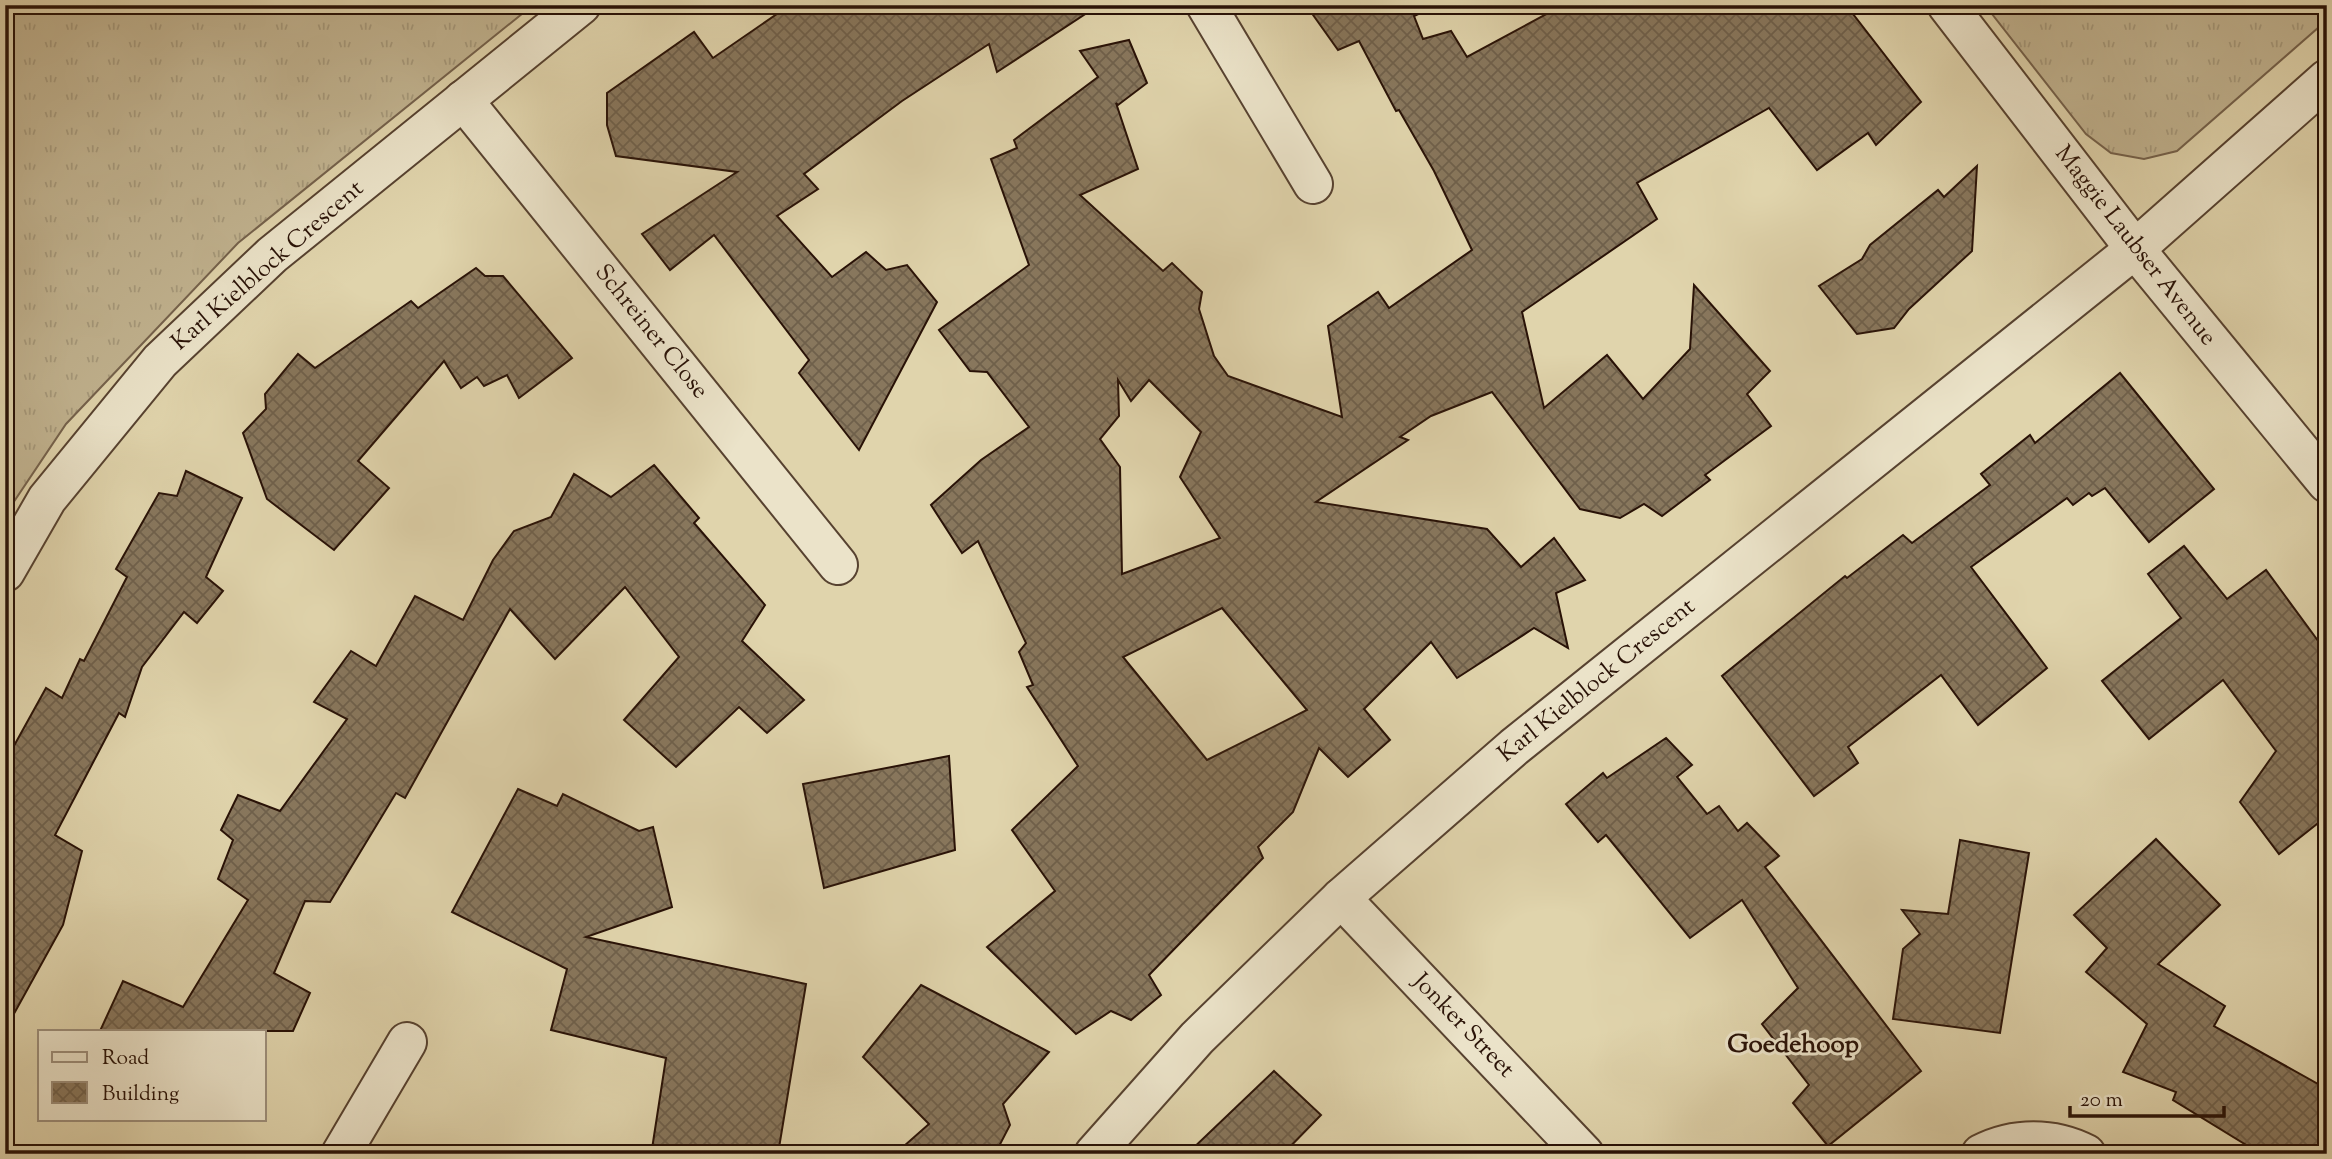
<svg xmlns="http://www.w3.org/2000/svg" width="2332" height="1159" viewBox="0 0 2332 1159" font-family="'Sorts Mill Goudy',serif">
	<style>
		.grass { fill: url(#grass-tufts); stroke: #75624c; stroke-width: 2 }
		.building { fill: url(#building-cross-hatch); stroke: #291207; stroke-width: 2; fill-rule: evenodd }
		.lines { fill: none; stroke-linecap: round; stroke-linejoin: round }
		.minor-casing { stroke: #574230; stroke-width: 42 }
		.minor { stroke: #ebe3c9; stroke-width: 38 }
		.labels { text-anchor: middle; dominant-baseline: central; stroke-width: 6; stroke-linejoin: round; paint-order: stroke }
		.street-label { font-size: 24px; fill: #291207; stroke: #ebe3c9 }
		.neighbourhood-label { font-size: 26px; font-weight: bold; fill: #291207; stroke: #ebe3c9 }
	</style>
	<defs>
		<pattern id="grass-tufts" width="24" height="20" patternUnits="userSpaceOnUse" patternTransform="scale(1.75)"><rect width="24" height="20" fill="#c1b390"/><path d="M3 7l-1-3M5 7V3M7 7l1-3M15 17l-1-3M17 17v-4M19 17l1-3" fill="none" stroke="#a6997b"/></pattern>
		<pattern id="building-cross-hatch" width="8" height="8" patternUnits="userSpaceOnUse" patternTransform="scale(1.75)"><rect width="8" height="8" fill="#88775d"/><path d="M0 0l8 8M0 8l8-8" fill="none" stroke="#6f604b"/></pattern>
	</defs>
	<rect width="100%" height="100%" fill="#e0d4ac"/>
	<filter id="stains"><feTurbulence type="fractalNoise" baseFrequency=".00286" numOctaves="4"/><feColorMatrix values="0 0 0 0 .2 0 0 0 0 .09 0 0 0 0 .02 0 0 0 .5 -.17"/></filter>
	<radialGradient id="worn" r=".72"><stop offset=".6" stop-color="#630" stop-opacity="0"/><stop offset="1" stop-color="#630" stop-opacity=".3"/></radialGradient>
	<!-- grass -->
	<g class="grass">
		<polygon points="5,5 533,5 238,243 66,424 5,515"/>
		<polygon points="1985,5 2327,5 2327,20 2177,151 2144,159 2111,153 2086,134"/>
	</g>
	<!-- building -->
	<g class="building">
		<polygon points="790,5 1099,5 997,72 989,44 902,101 804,174 818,189 777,216 832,277 866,252 886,270 907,265 937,302 859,450 799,373 809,360 714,235 670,270 642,234 737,172 616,156 607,125 607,93 694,32 713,58"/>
		<path d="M1306,5H1438L1414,16L1423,39L1451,31L1467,57L1563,5H1846L1921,102L1876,145L1868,133L1817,170L1769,108L1637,183L1657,219L1522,312L1544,408L1607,355L1643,399L1690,349L1694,285L1770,371L1747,394L1771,426L1705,475L1710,480L1662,516L1644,504L1620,518L1580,509L1492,392L1431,416L1400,437L1408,440L1316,502L1487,529L1521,567L1554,538L1585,580L1556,593L1568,648L1534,628L1457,678L1431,642L1364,709L1390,740L1348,777L1319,748L1293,812L1258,847L1263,858L1149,975L1161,995L1131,1020L1111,1011L1076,1034L987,947L1055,891L1012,830L1078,766L1027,687L1033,685L1019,652L1026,643L978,541L962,553L931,505L981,460L1029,427L987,372L970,371L939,330L1029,265L991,159L1017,148L1014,140L1098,77L1080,51L1129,40L1147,83L1118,105L1116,103L1138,169L1080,195L1163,271L1172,263L1202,292L1199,309L1214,356L1228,376L1342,417L1328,326L1378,292L1389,308L1472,250L1434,171L1399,110L1396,111L1359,41L1338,50ZM1118,380L1131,401L1149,380L1201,432L1180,477L1220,538L1122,574L1120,467L1100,439L1119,416ZM1222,608L1307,710L1207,760L1123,657Z"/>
		<polygon points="1977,166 1972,251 1909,309 1894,328 1857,334 1819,286 1862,259 1870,245 1938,190 1944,197"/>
		<polygon points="476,268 485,276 503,276 572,358 519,398 507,375 484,386 477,377 461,388 444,361 358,461 389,488 334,550 267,499 243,433 266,409 265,394 298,354 315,368 411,301 418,308"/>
		<polygon points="2120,373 2214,489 2149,542 2105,488 2092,496 2089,493 2073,505 2067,498 1971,567 2047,668 1978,725 1941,675 1848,747 1858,763 1814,796 1722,676 1845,576 1847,578 1903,535 1912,543 1990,485 1981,474 2030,435 2035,443"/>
		<polygon points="654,465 699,518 694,523 765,605 742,641 804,700 767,733 739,707 676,767 624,720 679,657 625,587 555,659 510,609 405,798 396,793 330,902 305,901 274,973 310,993 293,1031 100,1031 123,981 183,1007 248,900 218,879 233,840 221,830 238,795 280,811 347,719 314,702 351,651 376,666 415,596 463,620 493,560 514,531 551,517 574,474 611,497"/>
		<polygon points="186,471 242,498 206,577 223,591 197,623 184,612 142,667 125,717 119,713 55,835 82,851 63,925 5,1030 5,762 46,688 62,698 80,659 84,661 127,577 116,569 159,493 177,496"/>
		<polygon points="2184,546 2227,599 2266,570 2327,653 2327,816 2279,854 2240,802 2276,751 2223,680 2149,739 2102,681 2181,618 2148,574"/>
		<polygon points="1666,738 1692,765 1677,777 1707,814 1719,806 1738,831 1747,823 1779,856 1765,867 1921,1071 1828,1146 1793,1103 1809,1085 1762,1024 1798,988 1742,900 1690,938 1606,835 1598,842 1566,804 1603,773 1607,778"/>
		<polygon points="949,756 955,850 824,888 803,784"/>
		<polygon points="518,789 557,806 563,794 639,831 653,827 672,907 586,937 806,984 778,1154 678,1154 652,1149 666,1058 551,1030 567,969 452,912"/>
		<polygon points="2156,839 2220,905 2158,964 2225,1006 2214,1026 2327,1089 2327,1154 2261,1154 2173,1100 2176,1092 2123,1072 2147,1024 2086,972 2107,948 2074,915"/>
		<polygon points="1960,840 2029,853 2000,1033 1893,1019 1903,949 1920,934 1902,910 1948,914"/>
		<polygon points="921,985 1049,1052 1003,1104 1010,1125 995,1154 895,1154 929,1124 863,1057"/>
		<polygon points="1274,1071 1321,1115 1283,1154 1187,1154"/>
	</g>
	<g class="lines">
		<!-- minor casing -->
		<g class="minor-casing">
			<g id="minor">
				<polyline points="1206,5 1313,184"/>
				<polyline points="1947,5 2135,249 2327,483"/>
				<polyline points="463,100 838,565"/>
				<polyline points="5,572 47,499 160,361 272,255 581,5"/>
				<polyline points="1341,898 1584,1154"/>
				<polyline points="341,1154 407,1042"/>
				<polyline points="1094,1154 1197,1038 1341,898 1514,747 2135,249 2327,79"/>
				<path d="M1981,1154C2014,1137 2053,1137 2086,1154"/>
			</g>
		</g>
		<!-- minor -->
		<use href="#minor" class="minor"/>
	</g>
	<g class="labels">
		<!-- street labels -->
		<g class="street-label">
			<text transform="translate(2135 246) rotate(52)">Maggie Laubser Avenue</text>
			<text transform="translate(268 266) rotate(-41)">Karl Kielblock Crescent</text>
			<text transform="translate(651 332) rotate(51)">Schreiner Close</text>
			<text transform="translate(1597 681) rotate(-39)">Karl Kielblock Crescent</text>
			<text transform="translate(1463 1026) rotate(46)">Jonker Street</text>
		</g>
		<!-- neighbourhood labels -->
		<g class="neighbourhood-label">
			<text x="1793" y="1045">Goedehoop</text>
		</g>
	</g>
	<!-- margin -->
	<rect width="2332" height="1159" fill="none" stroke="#e0d4ac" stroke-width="28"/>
	<rect x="7" y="7" width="2318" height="1145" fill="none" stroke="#291207" stroke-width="3.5"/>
	<rect x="14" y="14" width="2304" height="1131" fill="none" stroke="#291207" stroke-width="2"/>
	<!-- legend -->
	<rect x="38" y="1030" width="228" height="91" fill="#ebe3c9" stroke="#9d8f7b" stroke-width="2"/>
	<rect x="52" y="1052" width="35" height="10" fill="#ebe3c9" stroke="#9d8f7b" stroke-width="2"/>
	<text x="102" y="1064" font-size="21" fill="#291207">Road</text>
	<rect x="52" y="1082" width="35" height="21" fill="url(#building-cross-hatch)" stroke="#9d8f7b" stroke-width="2"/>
	<text x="102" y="1100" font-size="21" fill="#291207">Building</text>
	<!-- scale -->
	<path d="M2070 1106v10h154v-10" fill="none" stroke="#291207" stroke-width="3.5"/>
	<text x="2080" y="1106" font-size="21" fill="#291207" stroke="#ebe3c9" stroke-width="5" paint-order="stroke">20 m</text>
	<rect width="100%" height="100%" filter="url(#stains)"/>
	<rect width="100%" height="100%" fill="url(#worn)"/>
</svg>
